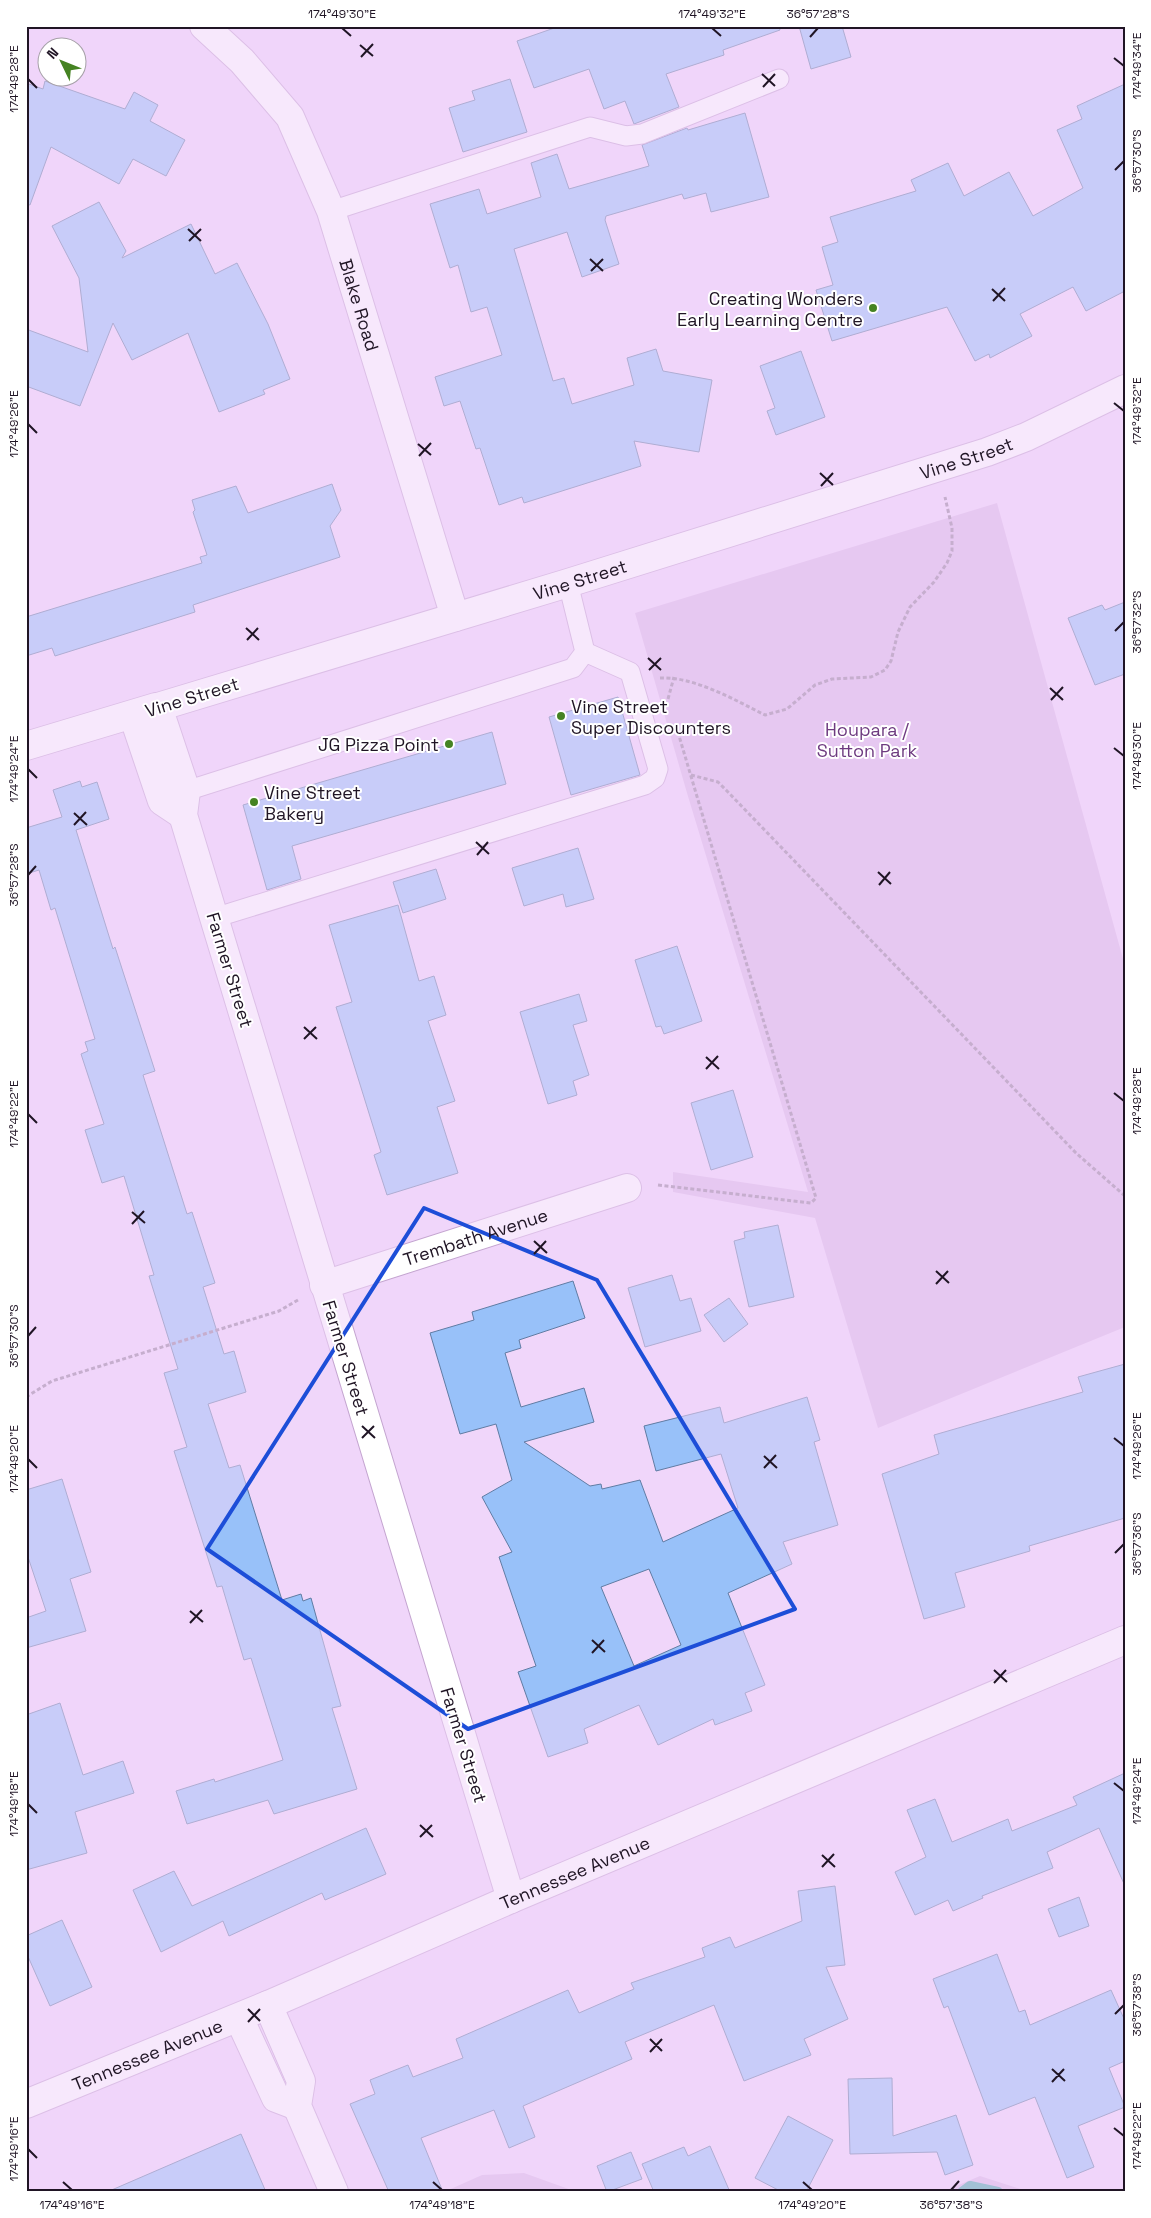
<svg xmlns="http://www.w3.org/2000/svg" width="1151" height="2218" viewBox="0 0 1151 2218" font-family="'Space Grotesk',sans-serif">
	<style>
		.green { fill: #dab8e7 }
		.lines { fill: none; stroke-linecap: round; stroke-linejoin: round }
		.stream { stroke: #44a6a8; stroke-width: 10 }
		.building { fill: #98c1f9; stroke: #607ca3; fill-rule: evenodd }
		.lane-casing { stroke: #c4a5d0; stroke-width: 21 }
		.street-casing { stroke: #c4a5d0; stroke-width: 30 }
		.secondary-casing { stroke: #c4a5d0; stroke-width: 30 }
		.path { stroke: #927f9a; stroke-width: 3; stroke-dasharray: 4 2.5; stroke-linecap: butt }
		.lane { stroke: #fff; stroke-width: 19 }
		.street { stroke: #fff; stroke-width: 28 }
		.secondary { stroke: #fff; stroke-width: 28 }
		.marked { fill: none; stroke: #1d4ed8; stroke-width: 4; stroke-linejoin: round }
		.ticks { fill: none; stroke: #201525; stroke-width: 2 }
		.poi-dot { fill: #458322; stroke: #fff; stroke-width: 2 }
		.labels { text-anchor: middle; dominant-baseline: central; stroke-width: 4; stroke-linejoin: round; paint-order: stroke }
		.poi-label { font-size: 18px; fill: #201525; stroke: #fff; text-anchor: end }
		.street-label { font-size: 18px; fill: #201525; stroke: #fff }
		.park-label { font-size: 18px; fill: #6e3b80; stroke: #fff }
		.neatline { fill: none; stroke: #201525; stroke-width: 2 }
		.ticks-label { font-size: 12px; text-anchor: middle; fill: #201525 }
	</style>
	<rect width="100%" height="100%" fill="#f0d6fa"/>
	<!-- green -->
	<g class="green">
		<polygon points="997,503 1125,966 1125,1327 878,1428 815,1218 673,1192 673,1172 808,1192 687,793 635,613"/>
		<polygon points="524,2173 577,2192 444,2192 482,2175"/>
		<polygon points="980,2176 1030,2192 942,2192"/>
	</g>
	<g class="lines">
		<!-- stream -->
		<polyline class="stream" points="962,2192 970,2186 998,2192"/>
	</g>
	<!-- building -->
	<g class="building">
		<polygon points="560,26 779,26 780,30 723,50 724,55 666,74 679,107 634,124 625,101 604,109 589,69 534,88 517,41"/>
		<polygon points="799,26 842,26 851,57 811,69"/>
		<polygon points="510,79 527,132 463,152 449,108 475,100 472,91"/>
		<polygon points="45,81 125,109 134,92 158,105 150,121 185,140 166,176 133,159 119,184 51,147 30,205 26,204 26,83 43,89"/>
		<polygon points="1125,84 1125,291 1086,311 1073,287 1020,314 1032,336 990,358 989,354 975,361 947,307 832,341 816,290 833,285 822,247 838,242 830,217 916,191 911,180 948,163 964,196 1009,172 1033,216 1083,188 1057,130 1082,119 1077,106"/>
		<polygon points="745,113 769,197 711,212 706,193 684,199 682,194 606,216 605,220 619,264 582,277 567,232 514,249 553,381 564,378 572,404 634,385 627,358 656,349 663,371 712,380 699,452 634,441 641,466 524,503 522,497 499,505 480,448 476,449 460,401 444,406 435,377 502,355 487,307 471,312 458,265 450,268 430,204 479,189 487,214 541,197 531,163 557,154 569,189 649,166 642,145 687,128 688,130"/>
		<polygon points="99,202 126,251 122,258 191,224 215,274 237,263 268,324 290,379 263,390 265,394 219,412 188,333 132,360 113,323 80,406 26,386 26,329 88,352 79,278 52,226"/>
		<polygon points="801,351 825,417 776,435 767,411 775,408 760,366"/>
		<polygon points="332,484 341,510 330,526 340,557 193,605 195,612 55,656 52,648 26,656 26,617 202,563 200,557 207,555 193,512 195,510 192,500 236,486 248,513"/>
		<polygon points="1125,602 1125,674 1095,685 1068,618 1102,605 1105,610"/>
		<polygon points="618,697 640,775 571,795 549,717"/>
		<polygon points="492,732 506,784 292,846 301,879 267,890 243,805"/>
		<polygon points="80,781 82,787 97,782 109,819 76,830 113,949 115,947 155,1071 143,1075 187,1214 192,1212 215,1283 203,1287 224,1354 234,1351 246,1392 208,1404 229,1468 240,1465 282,1600 301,1594 303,1601 311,1598 341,1706 332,1708 357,1789 274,1814 268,1800 187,1824 176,1791 214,1779 215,1782 283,1760 251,1658 244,1660 222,1586 217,1587 174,1451 187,1447 164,1373 178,1369 149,1276 154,1275 124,1176 102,1183 85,1130 104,1124 81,1054 88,1051 85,1042 95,1039 55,908 51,910 39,870 26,874 26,828 62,817 53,790"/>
		<polygon points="578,848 594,899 566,907 563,894 524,906 512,868"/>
		<polygon points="436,869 446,899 403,913 393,882"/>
		<polygon points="398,905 419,981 434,976 446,1015 428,1021 455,1101 437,1107 458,1173 387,1195 374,1155 381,1152 336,1007 352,1002 329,925"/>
		<polygon points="677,946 702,1021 664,1034 661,1026 656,1027 635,960"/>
		<polygon points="579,994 587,1021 573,1025 589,1075 573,1081 577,1095 548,1104 520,1012"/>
		<polygon points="733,1090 753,1157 711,1170 691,1103"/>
		<polygon points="778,1225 794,1297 749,1307 734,1241 745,1238 744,1232"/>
		<polygon points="672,1275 680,1301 691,1298 701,1331 645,1347 628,1288"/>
		<path d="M573,1281L585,1318L519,1340L521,1348L505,1353L521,1407L584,1388L594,1422L524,1442L590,1486L601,1484L602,1489L640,1480L663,1542L738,1508L721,1454L656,1471L644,1426L720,1407L724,1423L807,1397L820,1440L814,1442L838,1525L783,1542L792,1564L728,1593L765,1685L745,1693L752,1711L715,1725L713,1719L658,1745L639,1705L584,1729L588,1743L548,1757L518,1672L536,1666L499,1557L512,1552L482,1497L512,1480L496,1424L460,1434L430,1333L474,1320L472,1312ZM649,1569L681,1645L634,1666L601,1587Z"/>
		<polygon points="729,1298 748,1324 724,1342 704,1315"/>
		<polygon points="1125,1364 1125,1518 1029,1546 1030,1551 955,1573 965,1607 924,1619 882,1474 939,1454 934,1435 1083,1392 1078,1377"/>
		<polygon points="62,1479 91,1572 70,1579 86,1631 26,1648 26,1618 46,1611 26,1551 26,1490"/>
		<polygon points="60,1703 83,1775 123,1761 134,1793 75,1812 87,1853 26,1870 26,1715"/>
		<polygon points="1125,1773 1125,1886 1099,1828 1047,1852 1053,1868 982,1896 983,1898 953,1911 948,1900 915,1915 895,1872 926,1857 907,1810 935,1799 952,1842 1008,1819 1012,1831 1077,1805 1073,1797"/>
		<polygon points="366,1828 386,1874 325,1900 322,1893 229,1936 223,1921 161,1952 133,1890 174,1871 192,1906"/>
		<polygon points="835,1886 845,1965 826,1967 848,2019 804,2039 811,2055 744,2081 714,2005 625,2042 632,2059 523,2106 535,2137 509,2148 494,2110 421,2138 443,2192 389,2192 350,2104 375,2094 370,2080 408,2065 413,2077 463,2058 456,2039 568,1990 579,2013 634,1989 631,1983 705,1957 702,1948 730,1937 735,1948 802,1921 798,1891"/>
		<polygon points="1079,1897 1089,1926 1059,1937 1048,1909"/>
		<polygon points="62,1920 92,1987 50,2006 26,1952 26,1936"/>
		<polygon points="997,1954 1019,2012 1025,2010 1030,2025 1111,1990 1125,2021 1125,2061 1109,2068 1125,2107 1078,2126 1094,2167 1067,2178 1035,2097 989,2115 948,2006 944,2008 933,1979"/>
		<polygon points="892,2078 893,2136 956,2115 973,2165 945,2175 937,2152 850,2154 848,2079"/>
		<polygon points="788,2116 833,2140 806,2192 782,2192 755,2178"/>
		<polygon points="241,2134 266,2192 107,2192"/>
		<polygon points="710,2146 730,2192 654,2192 642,2164 684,2147 688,2156"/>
		<polygon points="631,2152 642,2179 607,2192 597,2166"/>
	</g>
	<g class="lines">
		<!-- lane casing -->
		<g class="lane-casing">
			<g id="lane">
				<polyline points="331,211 590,127 626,136 642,134 779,79"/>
				<polyline points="186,791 573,668 585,652 568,583"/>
				<polyline points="214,918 645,785 655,778 658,769 630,672 585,652"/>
			</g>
		</g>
		<!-- street casing -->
		<g class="street-casing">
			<g id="street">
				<path id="s1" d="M204,26L242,61L290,117L331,211L455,617"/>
				<polyline points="26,746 156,707"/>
				<path id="s2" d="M324,1285L627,1188"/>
				<path id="s3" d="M26,2104L268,2005"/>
			</g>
		</g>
		<!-- secondary casing -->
		<g class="secondary-casing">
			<g id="secondary">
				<polyline points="133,715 162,801 183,815"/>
				<path id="s4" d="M511,1899L183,815L186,791L158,707L568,583L987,452L1026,437L1125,389"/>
				<polyline points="239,2018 276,2098 297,2106"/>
				<path id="s5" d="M334,2192L297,2106L301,2081L268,2005L511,1899L1125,1640"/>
			</g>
		</g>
		<!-- path -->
		<g class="path">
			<path d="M660,678C693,676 735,700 765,715L787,709L815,685L832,679L871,677L885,670L891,661L898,632L910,607L934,582L947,563L952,551V528L945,497"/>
			<polyline points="668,699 674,677"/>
			<polyline points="691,775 718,782 727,791 1076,1153 1125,1196"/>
			<polyline points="658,1185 811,1203 816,1198 677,729"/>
			<polyline points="26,1397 52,1381 279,1311 298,1300"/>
		</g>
		<!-- lane -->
		<use href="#lane" class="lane"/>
		<!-- street -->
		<use href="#street" class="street"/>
		<!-- secondary -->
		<use href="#secondary" class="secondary"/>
	</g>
	<!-- marked area -->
	<path d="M0 0H1151V2218H0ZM424,1208L597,1280L795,1609L468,1729L207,1549Z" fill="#f0d6fa" fill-opacity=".55" fill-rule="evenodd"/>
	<path class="marked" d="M424,1208L597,1280L795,1609L468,1729L207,1549Z"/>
	<!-- ticks -->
	<path class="ticks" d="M342,28L351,36M712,28L721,36M810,37L818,28M360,45L373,56M361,57L373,44M1114,58L1124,66M762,74L775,86M28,79L37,88M763,87L775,74M1115,170L1124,161M188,229L201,241M189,241L201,229M590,259L603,271M591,271L603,259M992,289L1005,301M993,301L1005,288M1114,403L1124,411M28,424L37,433M418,444L431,455M419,456L431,443M820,473L833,485M821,486L833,473M246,628L259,640M1115,631L1124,622M247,640L258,628M648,658L661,670M649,670L661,658M1050,688L1063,700M1051,700L1063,687M1114,748L1124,756M28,769L37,778M74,813L87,825M74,825L86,812M476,842L489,854M477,855L488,842M878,872L891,884M28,875L36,866M879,885L890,872M304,1027L317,1039M304,1039L316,1027M706,1057L719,1069M706,1069L718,1056M1114,1093L1124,1101M28,1114L37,1123M132,1212L145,1223M132,1224L144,1211M534,1241L547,1253M534,1254L546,1241M936,1271L949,1283M936,1284L948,1271M28,1336L36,1327M362,1426L375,1438M362,1438L374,1426M1114,1438L1124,1446M764,1456L777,1468M28,1459L37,1468M764,1468L776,1455M1115,1553L1124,1544M190,1611L203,1622M190,1623L202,1610M592,1640L605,1652M592,1653L604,1640M994,1670L1007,1682M994,1683L1006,1670M1114,1783L1124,1791M28,1804L37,1813M420,1825L433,1837M420,1837L432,1825M822,1855L835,1867M822,1867L834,1854M248,2009L260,2021M1115,2014L1124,2005M248,2022L260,2009M650,2039L662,2051M650,2052L662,2039M1052,2069L1065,2081M1052,2082L1064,2069M1114,2128L1124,2136M28,2149L37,2158M63,2182L72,2190M433,2182L442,2190M803,2182L812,2190M951,2190L959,2181"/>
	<!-- markers -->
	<g class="poi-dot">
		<circle cx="873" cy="308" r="5"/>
		<circle cx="561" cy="716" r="5"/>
		<circle cx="449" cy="744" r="5"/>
		<circle cx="254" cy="802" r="5"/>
	</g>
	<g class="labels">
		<!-- poi labels -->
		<g class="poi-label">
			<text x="863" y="298">Creating Wonders<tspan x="863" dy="21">Early Learning Centre</tspan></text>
			<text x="571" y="706" text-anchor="start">Vine Street<tspan x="571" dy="21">Super Discounters</tspan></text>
			<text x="439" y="744">JG Pizza Point</text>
			<text x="264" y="792" text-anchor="start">Vine Street<tspan x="264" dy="21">Bakery</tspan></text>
		</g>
		<!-- street labels -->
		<g class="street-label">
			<text stroke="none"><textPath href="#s1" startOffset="326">Blake Road</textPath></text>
			<text stroke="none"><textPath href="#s4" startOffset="2091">Vine Street</textPath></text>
			<text stroke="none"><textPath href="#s4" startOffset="1686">Vine Street</textPath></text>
			<text transform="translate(192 697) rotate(-17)">Vine Street</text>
			<text transform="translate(230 970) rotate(73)">Farmer Street</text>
			<text stroke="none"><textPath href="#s2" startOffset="159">Trembath Avenue</textPath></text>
			<text transform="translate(346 1358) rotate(73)">Farmer Street</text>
			<text transform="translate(464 1745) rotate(73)">Farmer Street</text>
			<text stroke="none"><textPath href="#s5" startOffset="536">Tennessee Avenue</textPath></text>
			<text stroke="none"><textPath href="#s3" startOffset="131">Tennessee Avenue</textPath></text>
		</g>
		<!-- park labels -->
		<g class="park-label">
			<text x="867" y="729">Houpara /<tspan x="867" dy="21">Sutton Park</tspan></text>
		</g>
	</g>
	<!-- border -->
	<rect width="1151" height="2218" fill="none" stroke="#ffffff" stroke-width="55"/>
	<!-- north arrow -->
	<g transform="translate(62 62) rotate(313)"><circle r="24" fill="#ffffff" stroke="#a6a1a8"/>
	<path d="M0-4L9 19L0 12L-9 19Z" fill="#458322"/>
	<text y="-8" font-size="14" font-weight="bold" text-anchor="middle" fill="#201525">N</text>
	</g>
	<rect x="28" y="28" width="1096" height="2162" class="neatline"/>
	<g class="ticks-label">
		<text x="342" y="18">174°49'30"E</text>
		<text x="712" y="18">174°49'32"E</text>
		<text x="818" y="18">36°57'28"S</text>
		<text transform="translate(1137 66) rotate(-90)" y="4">174°49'34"E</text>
		<text transform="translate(14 79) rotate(-90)" y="4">174°49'28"E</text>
		<text transform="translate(1137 161) rotate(-90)" y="4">36°57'30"S</text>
		<text transform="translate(1137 411) rotate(-90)" y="4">174°49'32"E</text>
		<text transform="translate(14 424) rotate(-90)" y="4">174°49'26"E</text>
		<text transform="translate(1137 622) rotate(-90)" y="4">36°57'32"S</text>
		<text transform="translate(1137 756) rotate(-90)" y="4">174°49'30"E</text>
		<text transform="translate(14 769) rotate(-90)" y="4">174°49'24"E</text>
		<text transform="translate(14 875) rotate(-90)" y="4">36°57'28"S</text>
		<text transform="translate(1137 1101) rotate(-90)" y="4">174°49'28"E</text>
		<text transform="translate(14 1114) rotate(-90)" y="4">174°49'22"E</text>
		<text transform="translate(14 1336) rotate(-90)" y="4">36°57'30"S</text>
		<text transform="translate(1137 1446) rotate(-90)" y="4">174°49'26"E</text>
		<text transform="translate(14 1459) rotate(-90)" y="4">174°49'20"E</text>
		<text transform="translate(1137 1544) rotate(-90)" y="4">36°57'36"S</text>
		<text transform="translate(1137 1791) rotate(-90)" y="4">174°49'24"E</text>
		<text transform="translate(14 1804) rotate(-90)" y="4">174°49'18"E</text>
		<text transform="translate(1137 2005) rotate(-90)" y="4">36°57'38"S</text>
		<text transform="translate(1137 2136) rotate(-90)" y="4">174°49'22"E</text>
		<text transform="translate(14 2149) rotate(-90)" y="4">174°49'16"E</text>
		<text x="72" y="2209">174°49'16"E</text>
		<text x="442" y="2209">174°49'18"E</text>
		<text x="812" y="2209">174°49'20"E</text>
		<text x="951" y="2209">36°57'38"S</text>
	</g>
</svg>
